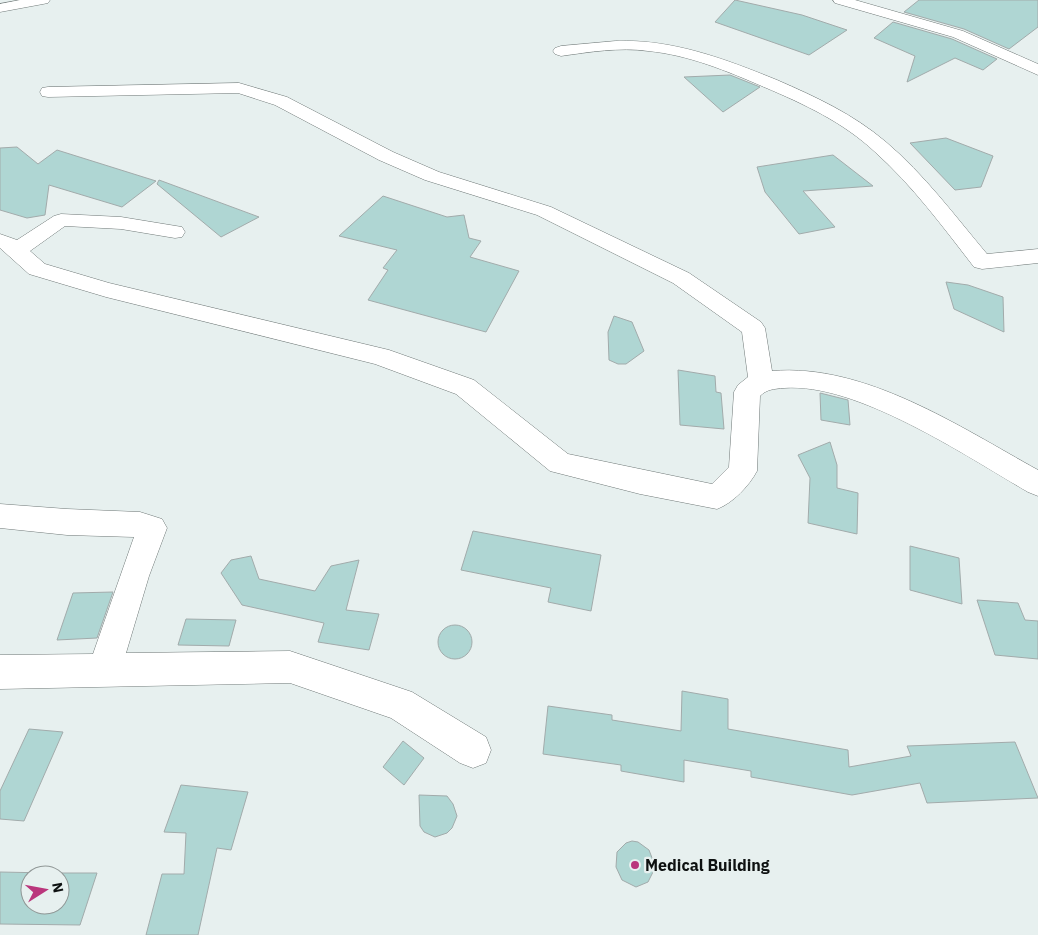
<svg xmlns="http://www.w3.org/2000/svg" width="1038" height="935" viewBox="0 0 1038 935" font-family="'IBM Plex Sans',sans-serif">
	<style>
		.building { fill: #afd6d3; stroke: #a2abab; fill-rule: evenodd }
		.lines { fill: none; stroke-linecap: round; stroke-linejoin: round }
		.street-casing { stroke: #707978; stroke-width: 1 }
		.secondary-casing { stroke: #707978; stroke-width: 1 }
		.street { fill: #fff; fill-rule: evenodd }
		.secondary { fill: #fff; fill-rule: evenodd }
		.poi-dot { fill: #ba367c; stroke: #e7f0ef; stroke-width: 2 }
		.labels { text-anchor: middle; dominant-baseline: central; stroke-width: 4.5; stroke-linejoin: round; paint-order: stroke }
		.near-poi-label { font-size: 16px; font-weight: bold; fill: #0e1111; stroke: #e7f0ef; text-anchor: start }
	</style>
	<rect width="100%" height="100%" fill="#e7f0ef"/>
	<!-- building -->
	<g class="building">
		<polygon points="735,0 802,15 847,30 809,55 715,22"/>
		<polygon points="919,0 1038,0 1038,27 1009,49 964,29 904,12"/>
		<polygon points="893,22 952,39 997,59 983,70 955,58 907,82 915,56 874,38"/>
		<polygon points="730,75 760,87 723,112 684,77"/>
		<polygon points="946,138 993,156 981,187 955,190 910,143"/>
		<polygon points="17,147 38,164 57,150 156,181 122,207 49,185 45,215 27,218 0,210 0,148"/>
		<polygon points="833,155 873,186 803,191 835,227 799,234 765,192 757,167"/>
		<polygon points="159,180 259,217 221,237 157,184"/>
		<polygon points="383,196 447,217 464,215 469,238 481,241 470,257 519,271 486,332 368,300 388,270 383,268 397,250 339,236"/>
		<polygon points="946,282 968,285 1003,297 1004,332 954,309"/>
		<polygon points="614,316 632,322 644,351 626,364 618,364 609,360 608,332"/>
		<polygon points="678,370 715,376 716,392 721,393 724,429 680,425"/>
		<polygon points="820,393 848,400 850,425 821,420"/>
		<polygon points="830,442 837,465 837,488 858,493 857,534 808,523 810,478 798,455"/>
		<polygon points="473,531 601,555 591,611 548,602 551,588 461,570"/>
		<polygon points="910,546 959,558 962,604 910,590"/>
		<polygon points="251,556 259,579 315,591 331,566 359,560 346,610 379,614 369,650 318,642 324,623 242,605 221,573 231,560"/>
		<polygon points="113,592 97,638 57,640 73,593"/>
		<polygon points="977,600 1018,603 1025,620 1038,621 1038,659 995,655"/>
		<polygon points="186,619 236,620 229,646 178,645"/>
		<circle cx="455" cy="642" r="17"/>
		<polygon points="682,691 728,699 728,729 848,750 849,767 911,756 907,746 1015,742 1038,798 927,803 920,783 852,795 751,777 751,771 684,760 684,782 621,771 621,765 543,754 548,706 612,715 612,720 681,731"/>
		<polygon points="29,729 63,732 24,821 0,819 0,791"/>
		<polygon points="403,741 424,758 404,785 383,767"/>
		<polygon points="181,785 248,792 231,850 217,848 198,935 146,935 162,874 184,874 186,833 164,832"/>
		<polygon points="419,795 447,796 453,804 457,816 452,828 447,833 435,837 424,832 420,826"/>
		<polygon points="632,841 638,842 649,850 654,863 654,870 648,882 636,887 622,880 616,867 617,852 626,843"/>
		<path d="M0,872L49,873H97L80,925L0,924ZM30,875H60V905H30Z"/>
	</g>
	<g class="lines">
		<!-- street casing -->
		<g class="street-casing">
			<g id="street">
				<polygon points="833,0 855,0 963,31 1038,64 1038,75 953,37 835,3"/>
				<path d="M616,41C673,39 725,59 777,80C816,97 853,114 886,142C924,174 955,216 987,254L1038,249V263L982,269L974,267C943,227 913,186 875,152C843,122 804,104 764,87C727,71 689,55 648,51C619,47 590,52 561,56L555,54L553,51L555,48L561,46Z"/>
				<path d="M239,83L287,97L393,152L439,172L551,207L689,273L761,322L765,328L772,371C865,363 960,427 1038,470V496L1028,492C966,456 856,382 784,388C774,389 767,389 760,396L757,471C749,486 733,503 717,509L640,494L550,471L456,394L375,364L106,297L29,274L0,248V234L17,240L54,216L61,214L121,217L182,227L185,232L182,237L175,238L121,229L65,226L30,251L45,264L109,283L389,350L474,380L568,454L712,484L729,467L734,392L738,385L748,377L742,332L673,283L537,215L425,180L379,160L275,105L238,93L48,97L42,96L40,92L42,88L48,87Z"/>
				<polygon points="0,504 67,509 140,512 162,519 167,528 149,576 126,653 290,651 412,692 486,737 491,750 486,763 473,768 460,763 391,718 290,683 0,689 0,655 93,654 134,537 67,535 0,528"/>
			</g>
		</g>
		<!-- secondary casing -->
		<g class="secondary-casing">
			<polygon id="secondary" points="20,0 50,0 48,3 43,4 0,12 0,4"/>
		</g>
		<!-- street -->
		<use href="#street" class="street"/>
		<!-- secondary -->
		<use href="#secondary" class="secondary"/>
	</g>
	<!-- markers -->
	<circle class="poi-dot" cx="635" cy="865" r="5"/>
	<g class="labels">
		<!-- near-poi labels -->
		<g class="near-poi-label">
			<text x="645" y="865">Medical Building</text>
		</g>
	</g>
	<!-- north arrow -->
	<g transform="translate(45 890) rotate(79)"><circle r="24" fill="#e7f0ef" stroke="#909796"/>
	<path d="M0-4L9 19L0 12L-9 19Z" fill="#ba367c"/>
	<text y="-8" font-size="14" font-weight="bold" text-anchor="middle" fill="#0e1111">N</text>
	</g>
</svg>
